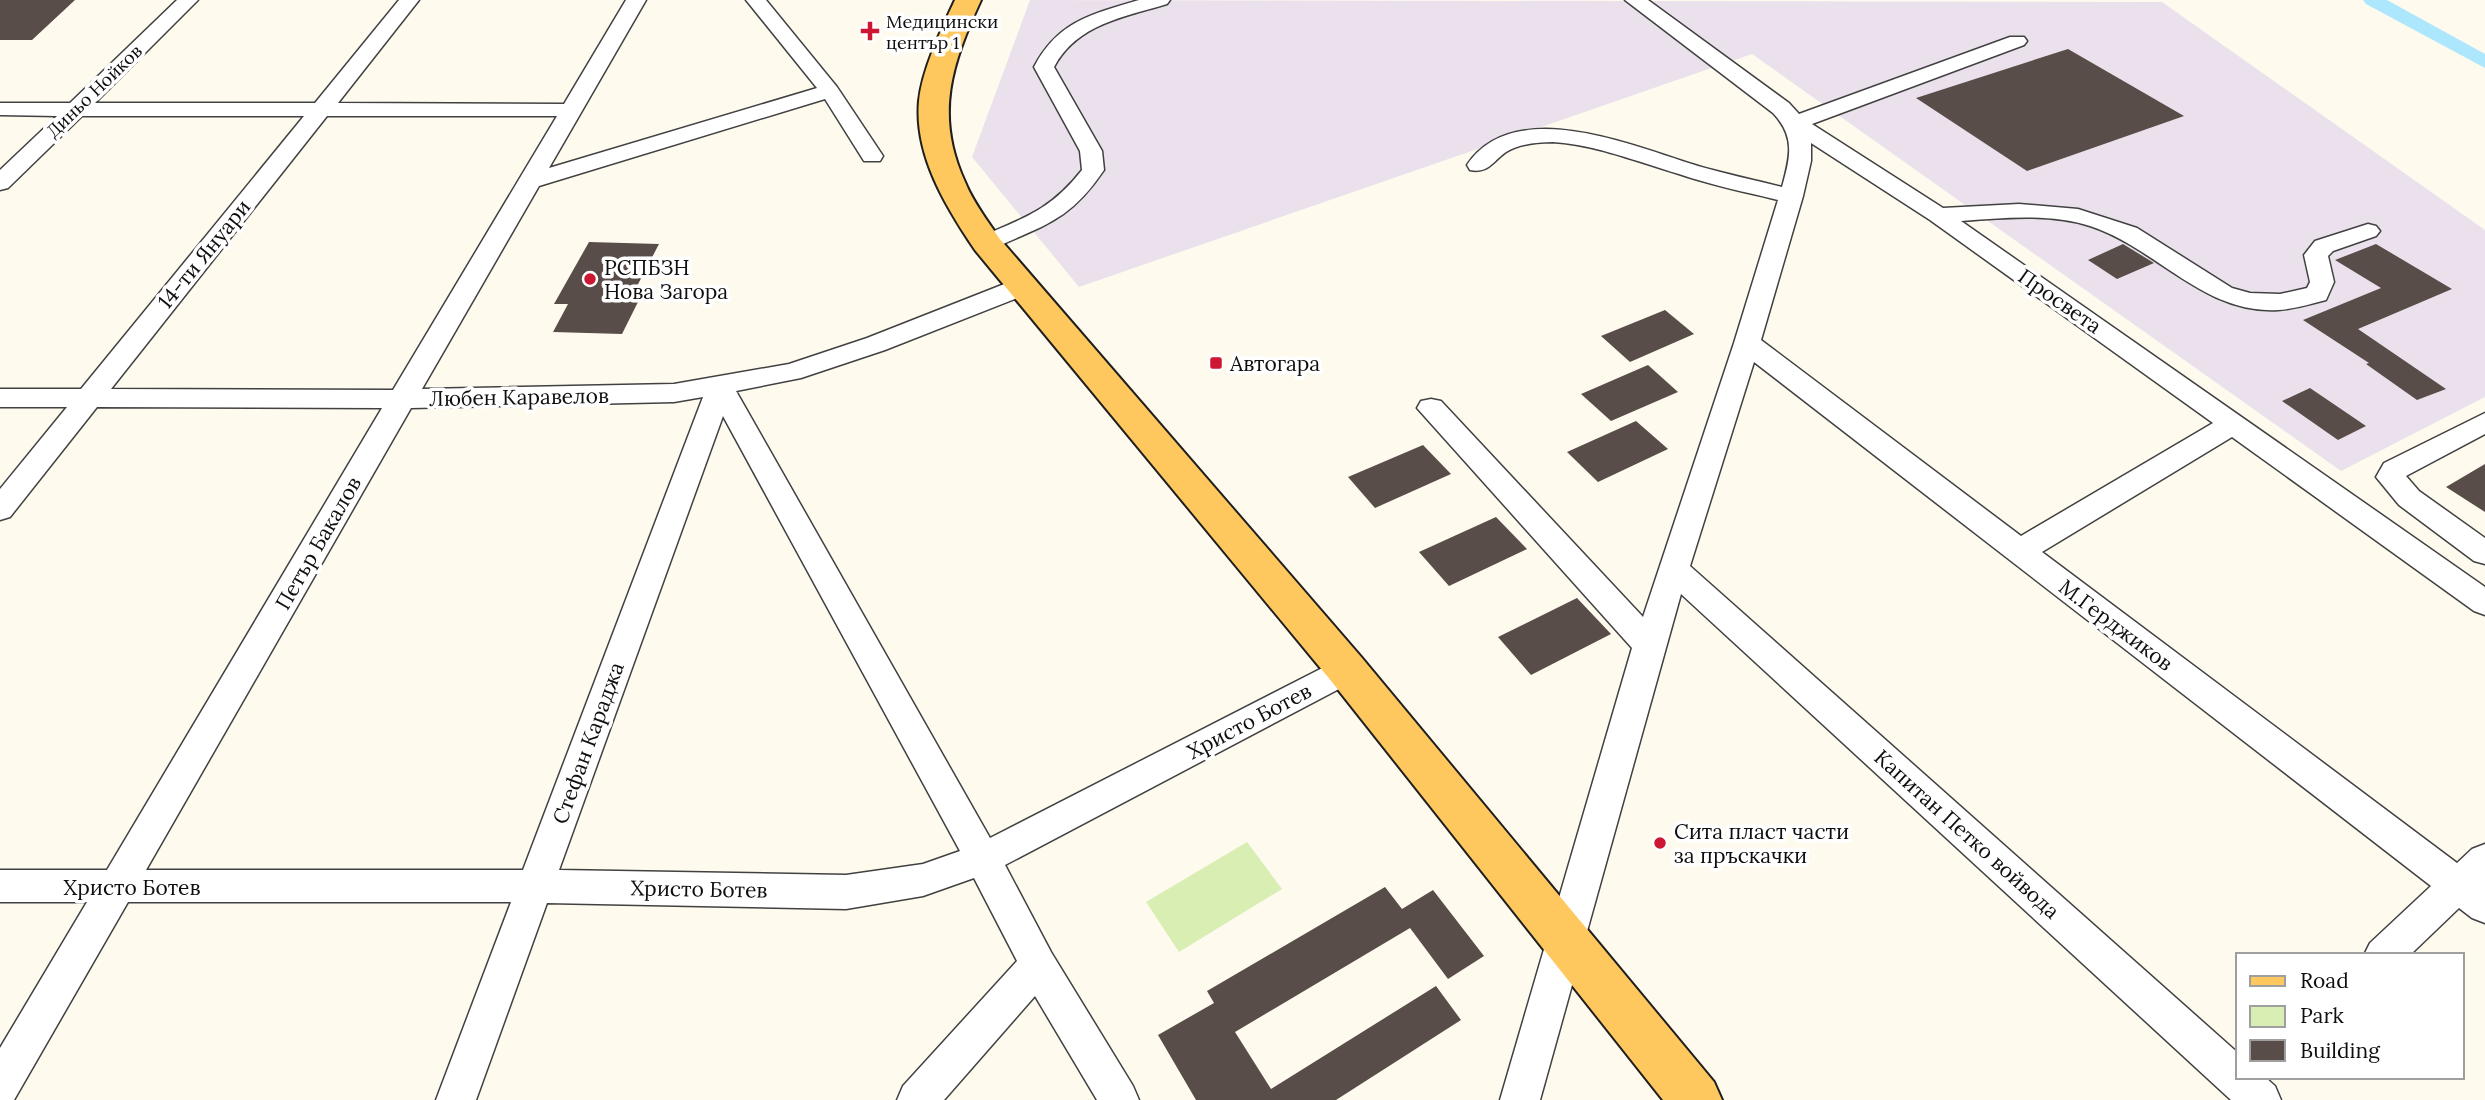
<svg xmlns="http://www.w3.org/2000/svg" width="2485" height="1100" viewBox="0 0 2485 1100" font-family="Lora,serif">
	<style>
		.industrial { fill: #ebe1ed }
		.green { fill: #d8eeb3 }
		.lines { fill: none; stroke-linecap: round; stroke-linejoin: round }
		.canal { fill: #ade7fd; fill-rule: evenodd }
		.building { fill: #584d49 }
		.minor-casing { stroke: #414141; stroke-width: 3 }
		.major-casing { stroke: #1f1f1f; stroke-width: 4 }
		.minor { fill: #fff; fill-rule: evenodd }
		.major { fill: #ffc85e; fill-rule: evenodd }
		.poi-dot { fill: #cd1631; stroke: #fff; stroke-width: 2.5 }
		.labels { text-anchor: middle; dominant-baseline: central; stroke-width: 7; stroke-linejoin: round; paint-order: stroke }
		.far-poi-label { font-size: 18px; fill: #0e0e0e; stroke: #fff; text-anchor: start }
		.far-street-label { font-size: 18px; fill: #0e0e0e; stroke: #fff }
		.street-label { font-size: 21px; fill: #0e0e0e; stroke: #fff }
		.poi-label { font-size: 21px; fill: #0e0e0e; stroke: #fff; text-anchor: start }
	</style>
	<rect width="100%" height="100%" fill="#fffaee"/>
	<!-- industrial -->
	<polygon class="industrial" points="1030,0 2162,2 2485,230 2485,397 2341,471 1752,54 1079,287 972,157"/>
	<!-- green -->
	<polygon class="green" points="1247,842 1282,889 1179,952 1146,902"/>
	<g class="lines">
		<!-- canal -->
		<polygon class="canal" points="2363,0 2387,0 2485,54 2485,68 2366,4"/>
	</g>
	<!-- building -->
	<g class="building">
		<polygon points="0,0 75,0 32,40 0,40"/>
		<polygon points="2068,49 2184,116 2027,171 1916,98"/>
		<polygon points="589,242 659,244 635,290 644,290 622,334 553,332 568,304 554,304"/>
		<polygon points="2123,244 2154,263 2117,279 2088,260"/>
		<polygon points="2376,244 2452,289 2358,329 2446,389 2417,400 2366,364 2369,363 2303,320 2381,288 2335,260"/>
		<polygon points="1665,310 1694,334 1630,362 1601,336"/>
		<polygon points="1648,365 1678,392 1611,421 1581,394"/>
		<polygon points="2310,388 2366,426 2338,440 2282,401"/>
		<polygon points="1636,421 1668,449 1598,482 1567,452"/>
		<polygon points="1423,445 1451,474 1375,508 1348,477"/>
		<polygon points="2485,464 2485,512 2446,487"/>
		<polygon points="1496,517 1527,549 1449,586 1419,552"/>
		<polygon points="1577,598 1611,634 1531,675 1498,637"/>
		<polygon points="1385,887 1402,909 1433,890 1484,956 1448,979 1410,928 1235,1032 1271,1089 1436,986 1461,1020 1336,1100 1196,1100 1158,1035 1214,1003 1207,991"/>
	</g>
	<g class="lines">
		<!-- minor casing -->
		<g class="minor-casing">
			<g id="minor">
				<path d="M177,0H198L95,103H315L399,0H419L338,103L564,104L626,0H646L549,168L817,88L746,0H766L837,87L883,156L880,161H864L825,99L539,186L422,389L674,384L789,364L867,338L1012,281L1021,279L1030,281L1033,287L1030,293L885,350L801,378L736,391L990,838L1336,661L1347,657L1358,661L1363,670L1358,679L1005,865L1051,952L1133,1086L1139,1100H1097L1035,996L944,1100H897L903,1086L1017,961L974,878L923,896L846,909L547,903L476,1100H436L511,902H128L14,1100H0V1048L87,902H0V870H107L382,408L97,407L10,517L0,520V489L67,407H0V389H81L304,116H82L8,188L0,190V170L57,116L0,115V103H70ZM327,116H557L393,390L111,389ZM703,397L523,870H146L411,408L674,402ZM723,416L960,851L923,864L846,875L559,870Z"/>
				<path d="M1139,0H1170L1167,4C1124,17 1077,24 1054,67L1102,151L1104,170C1070,220 1047,224 994,248L986,250L978,248L974,243L978,238C1023,218 1050,211 1082,170L1080,151L1034,67C1058,21 1092,14 1139,0Z"/>
				<path d="M1625,0H1648L1789,103L1799,114L2010,37H2024L2027,41L2024,45L1812,124L1943,208L2019,204L2078,209L2137,228L2232,288L2250,293L2280,294L2307,288L2310,282L2304,255L2315,241L2368,224L2376,226L2380,231L2376,236L2333,251L2328,256L2334,282L2326,300C2311,304 2294,309 2278,310C2203,314 2157,248 2090,226C2050,213 2003,218 1961,221L2485,587V615L2474,611L2232,437L2042,552L2457,863L2472,849L2485,844V923L2472,918L2459,908L2410,955H2364L2370,943L2431,886L1754,362L1690,566L2238,1053V1077H2265L2275,1086L2281,1100H2231L1681,594L1540,1100H1500L1632,648L1417,408L1421,401L1431,399L1441,401L1643,617L1734,343L1778,200C1745,192 1711,185 1679,174C1638,162 1597,145 1553,142C1538,142 1519,144 1506,152C1493,161 1488,174 1470,170L1467,165C1515,94 1635,147 1698,166C1726,174 1754,180 1782,187C1790,158 1796,137 1773,113ZM1811,143L1930,220L2213,423L2021,536L1761,340L1803,196L1811,161Z"/>
				<polygon points="2485,413 2485,434 2406,476 2419,491 2485,538 2485,564 2474,561 2399,505 2376,477 2384,463"/>
			</g>
		</g>
		<!-- major casing -->
		<g class="major-casing">
			<path id="major" d="M955,0H981C952,63 934,115 965,182C973,202 987,220 999,238L1362,658L1714,1082L1722,1100H1663L1332,682L975,250C946,207 914,155 919,101C922,70 942,28 955,0Z"/>
		</g>
		<!-- minor -->
		<use href="#minor" class="minor"/>
		<!-- major -->
		<use href="#major" class="major"/>
	</g>
	<!-- markers -->
	<g class="poi-dot">
		<path d="M866.5 20.5h7v7h7v7h-7v7h-7v-7h-7v-7h7z"/>
		<circle cx="590" cy="279" r="7"/>
		<rect x="1209" y="356" width="14" height="14" rx="3.5"/>
		<circle cx="1660" cy="843" r="7"/>
	</g>
	<g class="labels">
		<!-- far-poi labels -->
		<g class="far-poi-label">
			<text x="886" y="21">Медицински<tspan x="886" dy="21">център 1</tspan></text>
		</g>
		<!-- far-street labels -->
		<g class="far-street-label">
			<text transform="translate(94 91) rotate(-44)">Диньо Нойков</text>
		</g>
		<!-- street labels -->
		<g class="street-label">
			<text transform="translate(204 254) rotate(-51)">14-ти Януари</text>
			<text transform="translate(2060 301) rotate(35)">Просвета</text>
			<text transform="translate(519 397) rotate(-1)">Любен Каравелов</text>
			<text transform="translate(318 543) rotate(-60)">Петър Бакалов</text>
			<text transform="translate(2116 625) rotate(37)">М.Герджиков</text>
			<text transform="translate(1249 721) rotate(-28)">Христо Ботев</text>
			<text transform="translate(588 743) rotate(-70)">Стефан Караджа</text>
			<text transform="translate(1967 834) rotate(42)">Капитан Петко войвода</text>
			<text x="132" y="887">Христо Ботев</text>
			<text transform="translate(699 889) rotate(1)">Христо Ботев</text>
		</g>
		<!-- poi labels -->
		<g class="poi-label">
			<text x="604" y="267">РСПБЗН<tspan x="604" dy="24">Нова Загора</tspan></text>
			<text x="1230" y="363">Автогара</text>
			<text x="1674" y="831">Сита пласт части<tspan x="1674" dy="24">за пръскачки</tspan></text>
		</g>
	</g>
	<!-- legend -->
	<rect x="2236" y="953" width="228" height="126" fill="#ffffff" stroke="#9f9f9f" stroke-width="2"/>
	<rect x="2250" y="976" width="35" height="10" fill="#ffc85e" stroke="#9f9f9f" stroke-width="2"/>
	<text x="2300" y="988" font-size="21" fill="#0e0e0e">Road</text>
	<rect x="2250" y="1006" width="35" height="21" fill="#d8eeb3" stroke="#9f9f9f" stroke-width="2"/>
	<text x="2300" y="1023" font-size="21" fill="#0e0e0e">Park</text>
	<rect x="2250" y="1040" width="35" height="21" fill="#584d49" stroke="#9f9f9f" stroke-width="2"/>
	<text x="2300" y="1058" font-size="21" fill="#0e0e0e">Building</text>
</svg>
